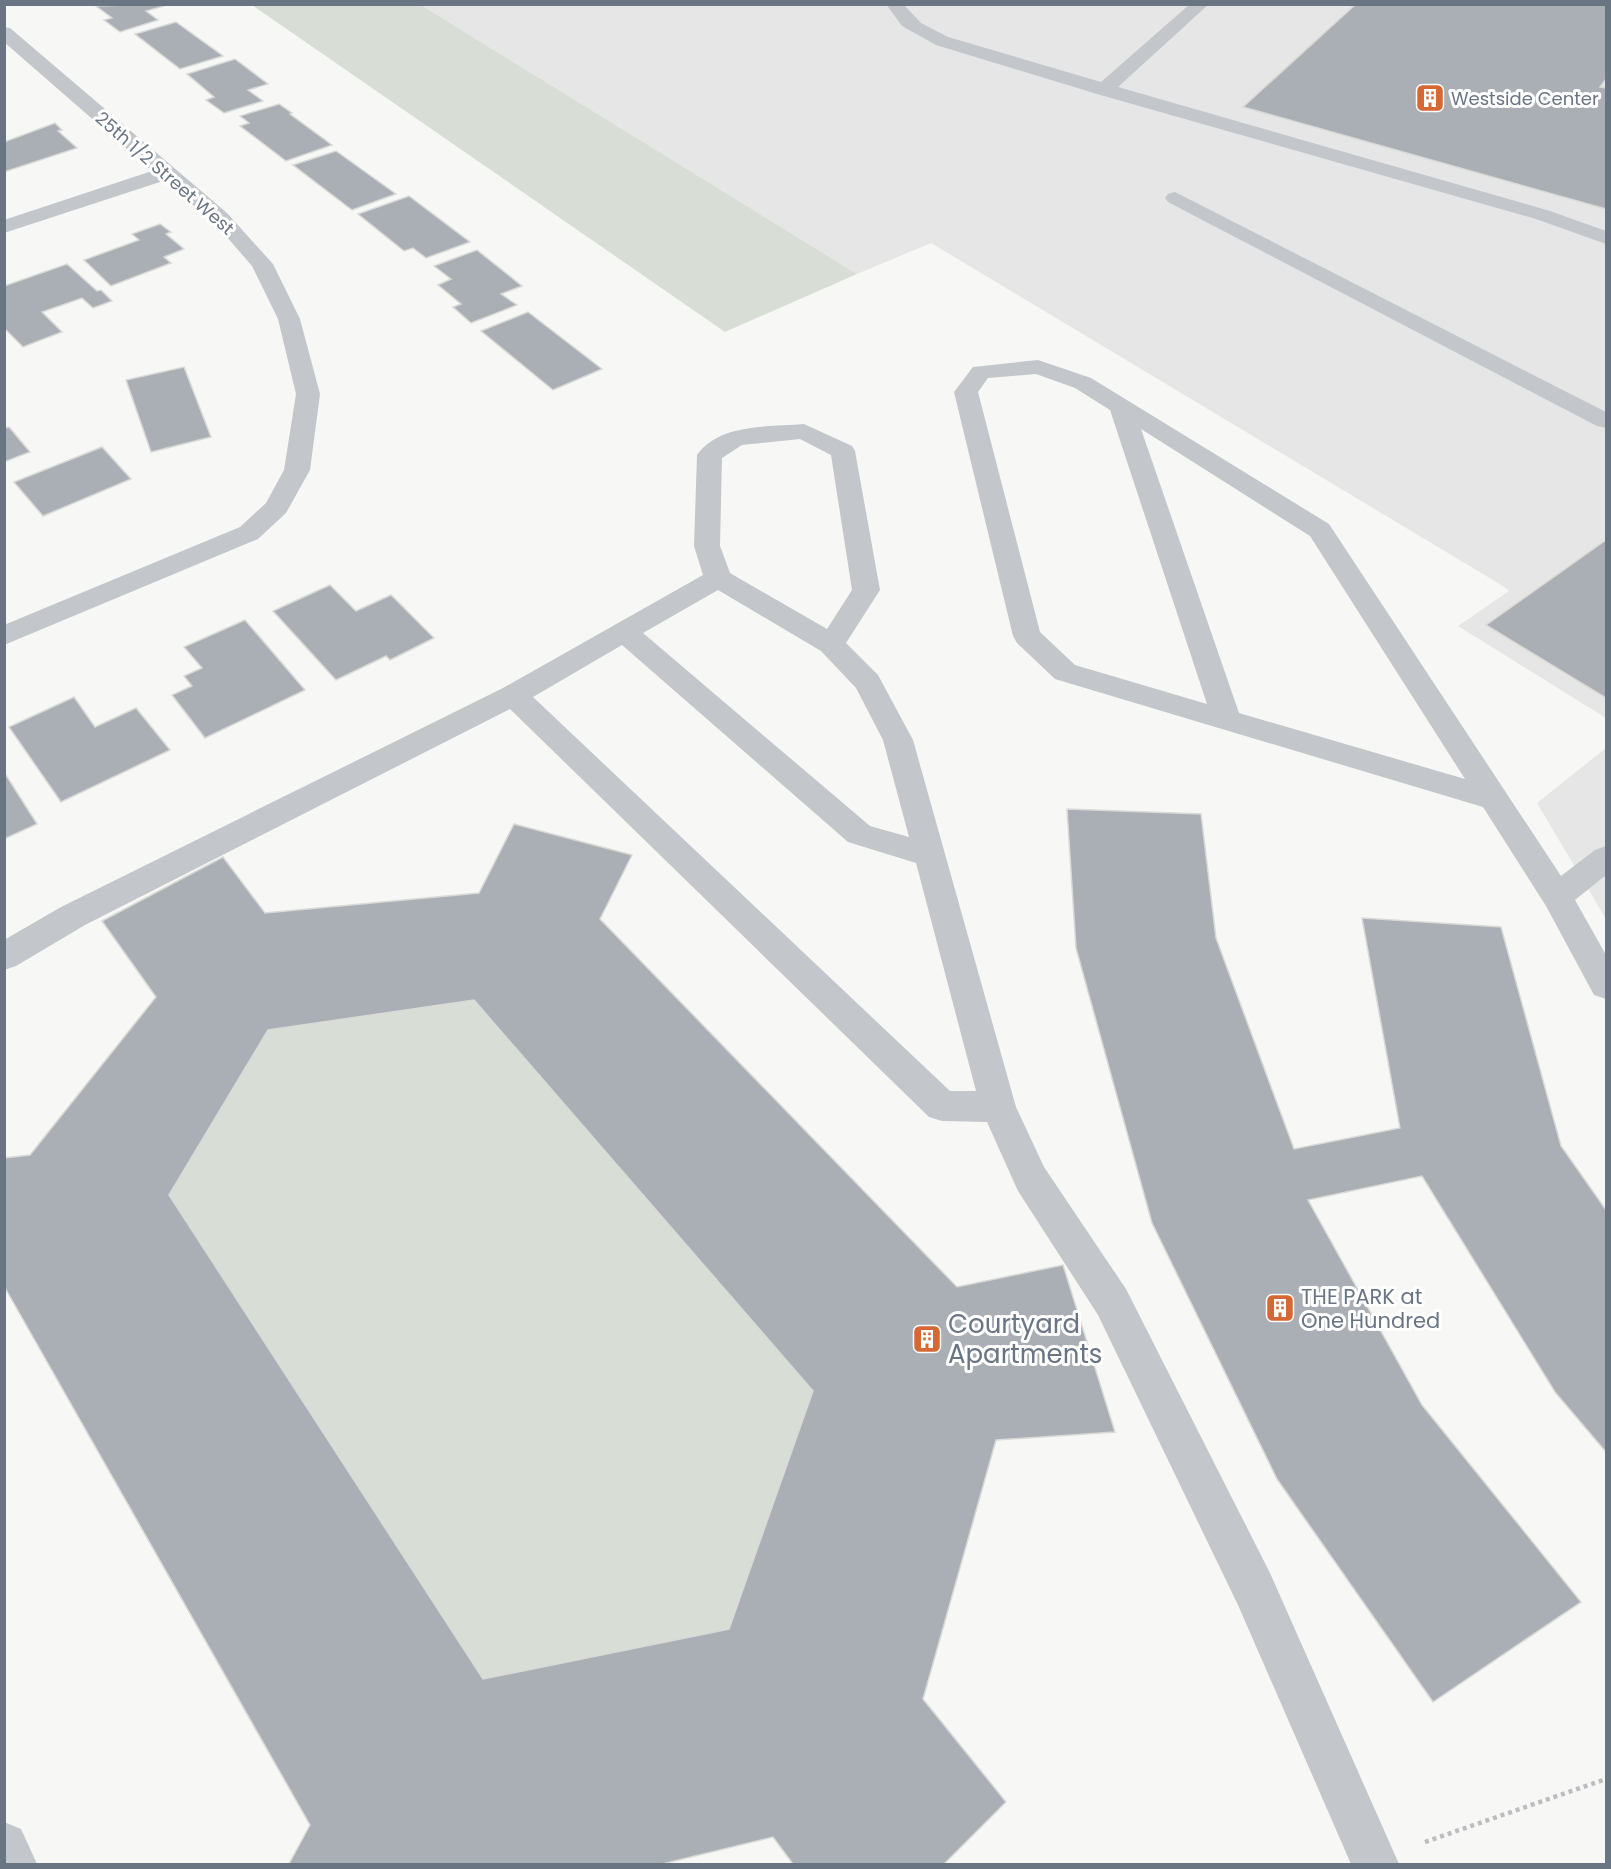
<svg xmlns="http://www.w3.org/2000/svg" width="1611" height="1869" viewBox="0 0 1611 1869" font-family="Poppins,sans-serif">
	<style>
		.built { fill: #e5e6e5 }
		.green { fill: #d8ded6 }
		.building { fill: #a9afb5; stroke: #d9d9d7; stroke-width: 1.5; fill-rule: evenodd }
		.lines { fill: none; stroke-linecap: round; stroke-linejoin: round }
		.path { stroke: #bbbdc0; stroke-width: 4.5; stroke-dasharray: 4 4; stroke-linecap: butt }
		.minor { fill: #c3c6ca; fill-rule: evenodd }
		.labels { text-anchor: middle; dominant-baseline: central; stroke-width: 6; stroke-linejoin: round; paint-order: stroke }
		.far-poi-label { font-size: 18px; fill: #697583; stroke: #fff; text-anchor: start }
		.far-street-label { font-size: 18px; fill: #697583; stroke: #fff }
		.poi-label { font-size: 21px; fill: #697583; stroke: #fff; text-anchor: start }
		.near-poi-label { font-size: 26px; fill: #697583; stroke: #fff; text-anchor: start }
	</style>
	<rect width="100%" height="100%" fill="#f7f7f5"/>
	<!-- built -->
	<g class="built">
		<polygon points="421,5 1606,5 1606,718 1458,626 1509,591 1503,586 931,243 857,274"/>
		<polygon points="1606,748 1606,919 1537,803"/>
	</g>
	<!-- green -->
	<g class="green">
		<polygon points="252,5 421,5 857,274 725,332"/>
		<polygon points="474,1000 813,1391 729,1629 483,1679 169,1195 268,1030"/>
	</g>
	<!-- building -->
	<g class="building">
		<polygon points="161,4 164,6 146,11 158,20 120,32 104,20 112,18 96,6"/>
		<polygon points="1356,4 1606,4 1606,79 1600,87 1606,88 1606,209 1243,107"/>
		<polygon points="176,22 223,56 180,69 135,34"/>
		<polygon points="235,59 268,84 248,90 263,101 224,113 206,100 214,97 187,74"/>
		<polygon points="279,104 292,113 290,114 332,145 286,161 240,126 249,123 240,116"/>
		<polygon points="55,123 62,130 58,131 77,148 4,172 4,142"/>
		<polygon points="336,151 396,194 352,210 293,165"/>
		<polygon points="409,196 470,242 426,258 413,248 404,251 358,214"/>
		<polygon points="160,224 171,232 166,234 184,249 164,257 171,263 111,286 84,260 139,240 132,234"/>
		<polygon points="477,250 522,286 501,294 517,305 471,323 453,307 461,304 438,285 451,279 434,266"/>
		<polygon points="67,264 97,291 101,290 112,301 93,308 82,298 42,312 62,332 23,347 4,328 4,286"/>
		<polygon points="528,312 602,369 553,390 481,331"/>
		<polygon points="184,367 211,437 151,452 126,380"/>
		<polygon points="9,427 30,452 4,462 4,428"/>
		<polygon points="102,447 131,479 43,516 14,482"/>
		<polygon points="1606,540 1606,698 1486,625"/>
		<polygon points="330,585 356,611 391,595 434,638 390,660 386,656 336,680 273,611"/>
		<polygon points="245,620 305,690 205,738 172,695 192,686 184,676 202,668 184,647"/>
		<polygon points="74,697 95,727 136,708 170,750 61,802 9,727"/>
		<polygon points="4,772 37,824 4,839"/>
		<polygon points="1067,809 1201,814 1216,938 1294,1149 1400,1128 1362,918 1501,927 1561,1146 1606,1210 1606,1452 1555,1392 1422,1176 1308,1200 1422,1405 1581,1602 1433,1702 1277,1479 1152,1223 1076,948"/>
		<path d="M514,824L632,855L600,919L957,1287L1063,1265L1115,1432L996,1440L923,1699L1006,1802L944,1864H793L773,1837L662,1864H289L310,1825L4,1286V1158L30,1155L156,997L102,921L223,857L265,913L479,893ZM474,1000L813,1391L729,1629L483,1679L169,1195L268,1030Z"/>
	</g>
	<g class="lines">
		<!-- path -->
		<polyline class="path" points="1425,1842 1606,1779"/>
		<!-- minor -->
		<g class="minor">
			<polygon points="886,4 903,4 921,23 948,37 1101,82 1190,4 1209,4 1118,87 1550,211 1606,231 1606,244 1536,219 1097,94 936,45 902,26"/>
			<polygon points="4,27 10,28 227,213 273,264 300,319 320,394 310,470 286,513 258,539 4,645 4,625 240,527 266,503 284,470 296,394 278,319 252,266 213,221 163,181 4,233 4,220 152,171 4,42"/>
			<polygon points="1175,192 1606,412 1606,428 1597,426 1168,202 1165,198 1168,194"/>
			<path d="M1038,360L1091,378L1329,524L1561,876L1595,850L1606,846V875L1575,900L1606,955V999L1594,995L1546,906L1483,807L1055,679L1017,643L1013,636L954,392L973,367ZM1036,374L1075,388L1110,410L1207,704L1075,665L1040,632L978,392L988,378ZM1141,429L1310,536L1465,779L1239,713Z"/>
			<path d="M804,424L852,446L855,451L880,590L846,643L878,675L913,740L1016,1107L1044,1167L1126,1289L1270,1573L1399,1864H1351L1238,1605L1098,1315L1018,1191L987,1122L942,1121L929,1117L510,709L85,925L16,966L4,970V940L61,907L503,688L703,575L694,546L697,455C719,423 770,427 804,424ZM800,439L831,455L852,590L827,629L730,573L720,546L722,458L742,445ZM718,590L821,651L856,688L883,740L909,837L870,826L643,633ZM622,645L848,842L916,863L976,1091H950L533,697Z"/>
			<polygon points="4,1822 21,1829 37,1864 4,1864"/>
		</g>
	</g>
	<!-- icons -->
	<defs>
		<g id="building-square" transform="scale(1.5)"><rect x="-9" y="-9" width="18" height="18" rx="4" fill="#d66836" stroke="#fff"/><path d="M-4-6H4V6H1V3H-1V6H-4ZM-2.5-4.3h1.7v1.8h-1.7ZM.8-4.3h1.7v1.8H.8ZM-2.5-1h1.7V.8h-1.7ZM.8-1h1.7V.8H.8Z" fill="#fff"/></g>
	</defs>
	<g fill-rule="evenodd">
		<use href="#building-square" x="1430" y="98"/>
		<use href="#building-square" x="1280" y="1308"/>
		<use href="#building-square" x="927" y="1339"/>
	</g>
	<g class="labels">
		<!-- far-poi labels -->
		<g class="far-poi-label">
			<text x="1451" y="98">Westside Center</text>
		</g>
		<!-- far-street labels -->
		<g class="far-street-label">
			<text transform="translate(165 173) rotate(41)">25th 1/2 Street West</text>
		</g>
		<!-- poi labels -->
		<g class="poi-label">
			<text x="1301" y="1296">THE PARK at<tspan x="1301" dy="24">One Hundred</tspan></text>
		</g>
		<!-- near-poi labels -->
		<g class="near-poi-label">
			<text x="948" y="1324">Courtyard<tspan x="948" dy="30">Apartments</tspan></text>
		</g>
	</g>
	<!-- border -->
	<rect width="1611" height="1869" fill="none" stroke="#697583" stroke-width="12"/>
</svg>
